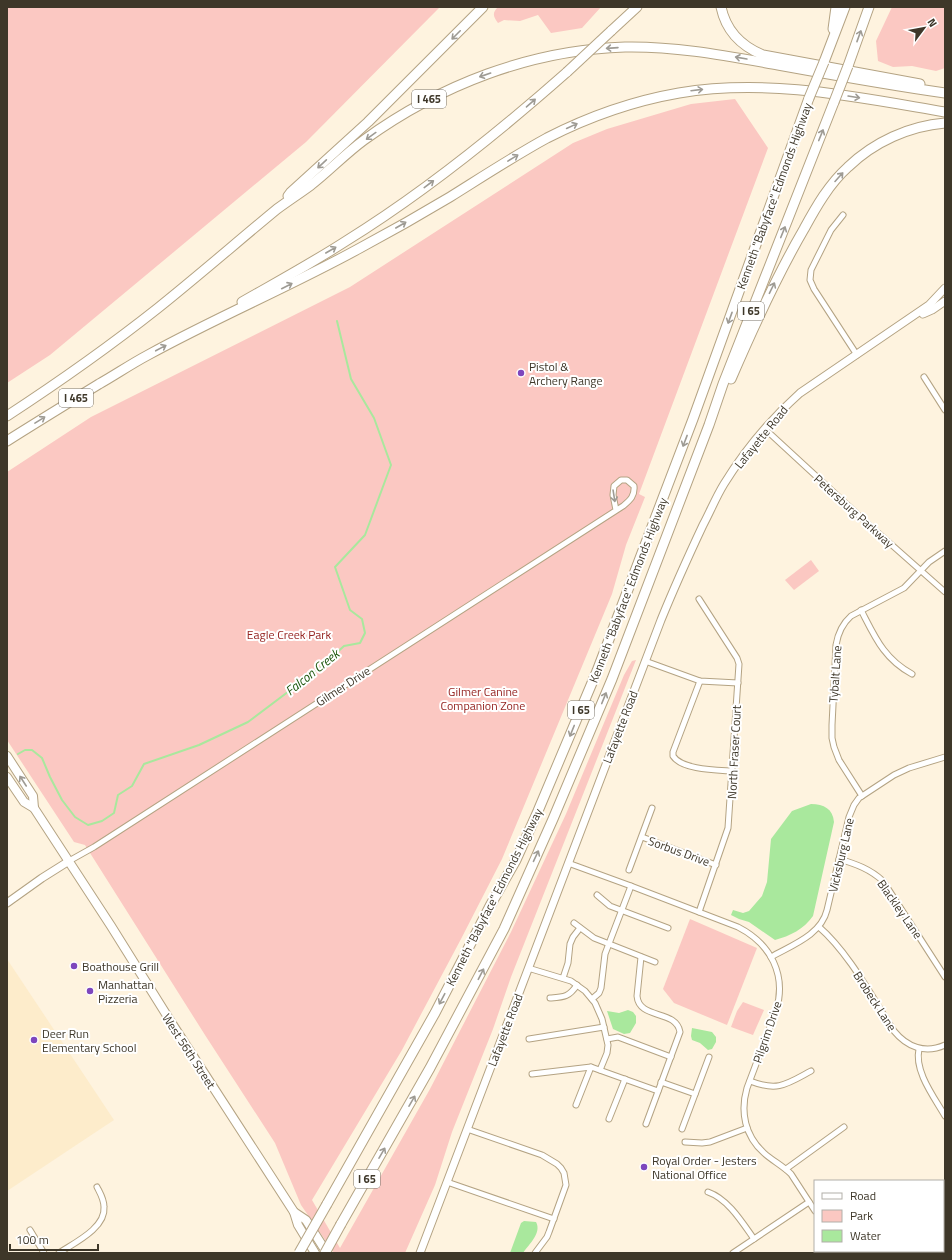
<svg xmlns="http://www.w3.org/2000/svg" width="952" height="1260" viewBox="0 0 952 1260" font-family="'Titillium Web',sans-serif">
	<style>
		.built { fill: #fdeccb }
		.green { fill: #fbc8c2 }
		.water { fill: #a9e89d }
		.lines { fill: none; stroke-linecap: round; stroke-linejoin: round }
		.stream { stroke: #a9e89d; stroke-width: 2 }
		.street-casing { stroke: #b4a383; stroke-width: 7 }
		.secondary-casing { stroke: #b4a383; stroke-width: 9 }
		.primary-casing { stroke: #b4a383; stroke-width: 10 }
		.highway-casing { stroke: #b4a383; stroke-width: 11 }
		.street { stroke: #fff; stroke-width: 5 }
		.secondary { stroke: #fff; stroke-width: 7 }
		.primary { stroke: #fff; stroke-width: 8 }
		.highway { stroke: #fff; stroke-width: 9 }
		.highway-bridge-casing { stroke: #b4a383; stroke-width: 11; stroke-linecap: butt }
		.highway-bridge { stroke: #fff; stroke-width: 9 }
		.oneway { stroke: #9e9b94 }
		.poi-dot { fill: #7d46bd; stroke: #fff; stroke-width: 1.5 }
		.labels { text-anchor: middle; dominant-baseline: central; stroke-width: 4; stroke-linejoin: round; paint-order: stroke }
		.shield { fill: #fff; stroke: #787369; stroke-width: 1 }
		.shield-label { font-size: 11px; font-weight: bold; fill: #3e3729 }
		.street-label { font-size: 12px; fill: #3e3729; stroke: #fff }
		.poi-label { font-size: 12px; fill: #3e3729; stroke: #fff; text-anchor: start }
		.park-label { font-size: 12px; fill: #952421; stroke: #fff }
		.water-label { font-size: 13px; font-style: italic; fill: #1a550b; stroke: #fff }
	</style>
	<rect width="100%" height="100%" fill="#fef3df"/>
	<!-- built -->
	<polygon class="built" points="7,959 114,1120 7,1191"/>
	<!-- green -->
	<g class="green">
		<polygon points="7,7 440,7 306,142 50,355 7,383"/>
		<path d="M498,7H601L582,28L551,33L538,15L520,21L504,20L498,23C493,16 492,13 498,7Z"/>
		<polygon points="892,7 945,7 945,68 936,71 912,66 893,67 878,61 876,41"/>
		<polygon points="735,99 768,148 639,494 645,497 626,545 612,594 502,859 461,939 402,1050 312,1200 340,1248 430,1089 511,932 566,814 624,675 632,661 636,660 511,977 493,1029 452,1132 435,1185 405,1253 334,1253 301,1205 275,1143 205,1035 85,845 74,842 7,740 7,472 91,417 350,287 573,143 607,129 691,104"/>
		<polygon points="811,560 819,571 794,590 785,580"/>
		<polygon points="690,919 757,948 727,1025 674,1003 663,989"/>
		<polygon points="743,1002 764,1010 753,1035 731,1027 737,1011"/>
	</g>
	<!-- water -->
	<g class="water">
		<path d="M811,804C824,804 833,809 834,822L813,916C804,929 790,936 775,940L749,922L739,919L731,915L733,910L743,913L749,911L762,896L767,882L771,839L792,811Z"/>
		<polygon points="628,1010 633,1012 636,1016 636,1023 630,1033 624,1034 613,1029 607,1011 619,1013"/>
		<polygon points="692,1028 712,1032 716,1037 716,1042 712,1049 708,1050 700,1043 692,1040 691,1036"/>
		<path d="M524,1221L536,1222C542,1233 529,1244 523,1253H510L521,1223Z"/>
	</g>
	<g class="lines">
		<!-- stream -->
		<polyline class="stream" points="18,754 25,750 32,750 42,758 50,777 62,800 75,817 88,825 102,821 114,813 118,795 132,786 144,764 199,745 248,722 321,667 344,646 360,643 365,633 362,619 350,610 335,567 365,535 391,465 374,418 351,379 337,321"/>
		<!-- street casing -->
		<g class="street-casing">
			<g id="street">
				<polyline points="843,215 831,230 811,270 810,280 814,289 857,355"/>
				<polyline points="924,377 945,410"/>
				<polyline points="765,429 867,523 945,592"/>
				<polyline points="699,599 737,658 739,664 728,828 699,912"/>
				<path d="M861,610C875,637 884,659 912,674"/>
				<polyline points="645,661 700,681 738,683"/>
				<path d="M700,681L673,752V756C682,770 717,770 732,771"/>
				<path d="M862,796L839,760L834,747L832,738V725L836,645C838,633 842,624 851,616L904,588L929,562L945,551"/>
				<polyline points="642,837 716,865"/>
				<path d="M839,859C856,864 870,869 883,881L945,977"/>
				<path d="M69,861L94,847L623,506C630,500 635,496 634,486L627,480H621L614,486L613,495L616,510"/>
				<path d="M568,863L631,886L738,927C771,944 787,975 776,1011L747,1088C740,1112 745,1136 764,1153C773,1161 783,1166 791,1174L815,1211"/>
				<polyline points="629,870 652,808"/>
				<polyline points="597,895 610,906 668,928"/>
				<polyline points="574,923 594,938 655,962"/>
				<path d="M819,927C849,953 872,997 894,1031C907,1047 925,1054 945,1045"/>
				<path d="M641,957L637,996C639,1020 676,1009 680,1032L646,1124"/>
				<path d="M771,957C792,945 821,935 827,910L849,817L854,805L859,798L894,775L909,768L945,757"/>
				<polyline points="528,968 571,981 585,991 595,1003 602,1019 608,1045 607,1053 600,1070"/>
				<polyline points="563,978 568,963 570,944 573,937 580,928"/>
				<path d="M550,998C564,997 569,997 577,985"/>
				<polyline points="592,999 599,993 601,988 605,954 631,886"/>
				<polyline points="529,1039 604,1027"/>
				<polyline points="607,1039 618,1037 671,1057"/>
				<path d="M919,1049C914,1071 934,1097 945,1116"/>
				<polyline points="532,1074 591,1067 658,1091"/>
				<path d="M750,1081C778,1092 787,1084 811,1071"/>
				<polyline points="661,1082 695,1094"/>
				<polyline points="576,1105 591,1067"/>
				<polyline points="609,1119 625,1079"/>
				<polyline points="467,1129 542,1155 557,1164 561,1168 564,1173 566,1185 549,1232 547,1237 535,1253"/>
				<polyline points="682,1129 709,1057"/>
				<polyline points="685,1142 702,1143 710,1142 747,1128"/>
				<polyline points="786,1169 844,1127"/>
				<polyline points="447,1182 554,1219"/>
				<path d="M708,1192C728,1199 742,1222 754,1239"/>
				<polyline points="30,1230 44,1253"/>
				<polyline points="841,1251 842,1253"/>
				<path d="M59,1253C74,1243 106,1228 104,1207C104,1199 100,1193 97,1187"/>
				<polyline points="733,1253 809,1202"/>
				<polyline points="850,1253 853,1251"/>
			</g>
		</g>
		<!-- secondary casing -->
		<g class="secondary-casing">
			<g id="secondary">
				<polyline points="923,314 932,310 945,301"/>
				<polyline points="7,903 42,878 69,861"/>
				<path d="M420,1253L661,620C674,588 688,557 703,525C710,512 716,497 724,484C745,450 771,419 800,393L929,305L945,288"/>
			</g>
		</g>
		<!-- primary casing -->
		<g class="primary-casing">
			<g id="primary">
				<polyline points="7,756 33,796 34,808"/>
				<polyline points="7,777 24,802 34,808 111,926 171,1022 294,1212 298,1225 315,1253"/>
				<polyline points="294,1212 306,1220 327,1253"/>
			</g>
		</g>
		<!-- highway casing -->
		<g class="highway-casing">
			<g id="highway">
				<path d="M721,7C726,31 741,46 763,55L920,84"/>
				<polyline points="833,29 836,7"/>
				<polyline points="611,31 637,7"/>
				<polyline points="824,62 845,7"/>
				<polyline points="848,66 869,7"/>
				<polyline points="288,196 291,192 368,122 483,7"/>
				<path d="M242,302C277,282 312,263 346,241C425,192 498,133 567,72"/>
				<path d="M731,379C753,328 776,277 804,229C816,207 829,184 848,167C874,142 909,126 945,123"/>
				<path d="M7,416C59,382 110,346 158,308C198,276 237,242 277,209C288,201 300,193 311,185C329,171 345,154 364,140C440,85 530,50 625,47C676,46 727,56 778,65C833,75 889,85 945,93"/>
				<path d="M7,441C37,422 68,403 99,384C115,375 131,364 148,355C217,317 291,286 360,248C390,232 420,215 450,197C482,177 514,156 547,138C588,117 633,101 679,93C769,78 856,97 945,112"/>
				<polyline points="327,1204 435,1013 490,906 516,860 538,811 597,671 693,419 809,98"/>
				<polyline points="341,1224 430,1068 504,929 553,819 612,679 709,425 723,384 834,102"/>
			</g>
		</g>
		<!-- street -->
		<use href="#street" class="street"/>
		<!-- secondary -->
		<use href="#secondary" class="secondary"/>
		<!-- primary -->
		<use href="#primary" class="primary"/>
		<!-- highway -->
		<use href="#highway" class="highway"/>
		<!-- highway-bridge casing -->
		<g class="highway-bridge-casing">
			<g id="highway-bridge">
				<polyline points="567,72 611,31"/>
				<polyline points="809,98 824,62"/>
				<polyline points="834,102 848,66"/>
				<polyline points="299,1253 327,1204"/>
				<polyline points="325,1253 341,1224"/>
			</g>
		</g>
		<!-- highway-bridge -->
		<use href="#highway-bridge" class="highway-bridge"/>
	</g>
	<!-- one-way arrows -->
	<defs><path id="oneway-shaft" d="M-6 0H5M1.5-3L5.5 0L1.5 3" fill="none" stroke-width="1.6" stroke-linecap="round" stroke-linejoin="round"/></defs>
	<g class="oneway">
		<use href="#oneway-shaft" transform="translate(456 35) rotate(135)"/>
		<use href="#oneway-shaft" transform="translate(859 36) rotate(-70)"/>
		<use href="#oneway-shaft" transform="translate(612 48) rotate(176)"/>
		<use href="#oneway-shaft" transform="translate(741 58) rotate(-170)"/>
		<use href="#oneway-shaft" transform="translate(485 75) rotate(161)"/>
		<use href="#oneway-shaft" transform="translate(697 90) rotate(-7)"/>
		<use href="#oneway-shaft" transform="translate(854 97) rotate(9)"/>
		<use href="#oneway-shaft" transform="translate(531 103) rotate(-41)"/>
		<use href="#oneway-shaft" transform="translate(572 126) rotate(-25)"/>
		<use href="#oneway-shaft" transform="translate(821 135) rotate(-68)"/>
		<use href="#oneway-shaft" transform="translate(371 136) rotate(144)"/>
		<use href="#oneway-shaft" transform="translate(513 158) rotate(-31)"/>
		<use href="#oneway-shaft" transform="translate(322 164) rotate(137)"/>
		<use href="#oneway-shaft" transform="translate(839 177) rotate(-48)"/>
		<use href="#oneway-shaft" transform="translate(429 184) rotate(-37)"/>
		<use href="#oneway-shaft" transform="translate(401 225) rotate(-30)"/>
		<use href="#oneway-shaft" transform="translate(783 232) rotate(-68)"/>
		<use href="#oneway-shaft" transform="translate(331 250) rotate(-30)"/>
		<use href="#oneway-shaft" transform="translate(287 286) rotate(-27)"/>
		<use href="#oneway-shaft" transform="translate(772 288) rotate(-64)"/>
		<use href="#oneway-shaft" transform="translate(730 318) rotate(110)"/>
		<use href="#oneway-shaft" transform="translate(161 348) rotate(-28)"/>
		<use href="#oneway-shaft" transform="translate(40 420) rotate(-32)"/>
		<use href="#oneway-shaft" transform="translate(685 441) rotate(111)"/>
		<use href="#oneway-shaft" transform="translate(614 496) rotate(81)"/>
		<use href="#oneway-shaft" transform="translate(604 698) rotate(-68)"/>
		<use href="#oneway-shaft" transform="translate(572 731) rotate(112)"/>
		<use href="#oneway-shaft" transform="translate(23 781) rotate(-123)"/>
		<use href="#oneway-shaft" transform="translate(536 856) rotate(-65)"/>
		<use href="#oneway-shaft" transform="translate(481 974) rotate(-63)"/>
		<use href="#oneway-shaft" transform="translate(442 999) rotate(118)"/>
		<use href="#oneway-shaft" transform="translate(412 1101) rotate(-60)"/>
		<use href="#oneway-shaft" transform="translate(382 1153) rotate(-60)"/>
	</g>
	<!-- markers -->
	<g class="poi-dot">
		<circle cx="521" cy="373" r="4"/>
		<circle cx="74" cy="966" r="4"/>
		<circle cx="90" cy="991" r="4"/>
		<circle cx="34" cy="1040" r="4"/>
		<circle cx="644" cy="1167" r="4"/>
	</g>
	<g class="labels">
		<!-- shield labels -->
		<g class="shield">
			<rect x="412" y="90" width="34" height="18" rx="3"/>
			<rect x="738" y="302" width="26" height="18" rx="3"/>
			<rect x="59" y="389" width="34" height="18" rx="3"/>
			<rect x="568" y="701" width="26" height="18" rx="3"/>
			<rect x="354" y="1170" width="26" height="18" rx="3"/>
		</g>
		<g class="shield-label">
			<text x="429" y="99">I 465</text>
			<text x="751" y="311">I 65</text>
			<text x="76" y="398">I 465</text>
			<text x="581" y="710">I 65</text>
			<text x="367" y="1179">I 65</text>
		</g>
		<!-- street labels -->
		<g class="street-label">
			<text transform="translate(774 196) rotate(-70)">Kenneth "Babyface" Edmonds Highway</text>
			<text transform="translate(761 437) rotate(-51)">Lafayette Road</text>
			<text transform="translate(854 511) rotate(42)">Petersburg Parkway</text>
			<text transform="translate(628 590) rotate(-69)">Kenneth "Babyface" Edmonds Highway</text>
			<text transform="translate(835 674) rotate(-86)">Tybalt Lane</text>
			<text transform="translate(343 686) rotate(-33)">Gilmer Drive</text>
			<text transform="translate(620 727) rotate(-69)">Lafayette Road</text>
			<text transform="translate(734 752) rotate(-87)">North Fraser Court</text>
			<text transform="translate(679 851) rotate(20)">Sorbus Drive</text>
			<text transform="translate(841 855) rotate(-77)">Vicksburg Lane</text>
			<text transform="translate(494 897) rotate(-63)">Kenneth "Babyface" Edmonds Highway</text>
			<text transform="translate(900 909) rotate(55)">Blackley Lane</text>
			<text transform="translate(875 1001) rotate(57)">Brobeck Lane</text>
			<text transform="translate(505 1030) rotate(-69)">Lafayette Road</text>
			<text transform="translate(767 1032) rotate(-71)">Pilgrim Drive</text>
			<text transform="translate(189 1051) rotate(57)">West 56th Street</text>
		</g>
		<!-- poi labels -->
		<g class="poi-label">
			<text x="529" y="366">Pistol &amp;<tspan x="529" dy="14">Archery Range</tspan></text>
			<text x="82" y="966">Boathouse Grill</text>
			<text x="98" y="984">Manhattan<tspan x="98" dy="14">Pizzeria</tspan></text>
			<text x="42" y="1033">Deer Run<tspan x="42" dy="14">Elementary School</tspan></text>
			<text x="652" y="1160">Royal Order - Jesters<tspan x="652" dy="14">National Office</tspan></text>
		</g>
		<!-- park labels -->
		<g class="park-label">
			<text x="289" y="634">Eagle Creek Park</text>
			<text x="483" y="691">Gilmer Canine<tspan x="483" dy="14">Companion Zone</tspan></text>
		</g>
		<!-- water labels -->
		<g class="water-label">
			<text transform="translate(312 672) rotate(-39)">Falcon Creek</text>
		</g>
	</g>
	<!-- border -->
	<rect width="952" height="1260" fill="none" stroke="#3e3729" stroke-width="16"/>
	<!-- legend -->
	<rect x="814" y="1180" width="130" height="72" fill="#ffffff" stroke="#b2afa9"/>
	<rect x="822" y="1193" width="20" height="6" fill="#ffffff" stroke="#b2afa9"/>
	<text x="850" y="1200" font-size="12" fill="#3e3729">Road</text>
	<rect x="822" y="1210" width="20" height="12" fill="#fbc8c2" stroke="#b2afa9"/>
	<text x="850" y="1220" font-size="12" fill="#3e3729">Park</text>
	<rect x="822" y="1230" width="20" height="12" fill="#a9e89d" stroke="#b2afa9"/>
	<text x="850" y="1240" font-size="12" fill="#3e3729">Water</text>
	<!-- north arrow -->
	<g transform="translate(924 28) rotate(58)" stroke="#ffffff" stroke-width="3" paint-order="stroke">
	<path d="M0-3L7 15L0 10L-7 15Z" fill="#3e3729"/>
	<text y="-6" font-size="11" font-weight="bold" text-anchor="middle" fill="#3e3729">N</text>
	</g>
	<!-- scale -->
	<path d="M10 1244v6h88v-6" fill="none" stroke="#3e3729" stroke-width="2"/>
	<text x="16" y="1244" font-size="12" fill="#3e3729" stroke="#ffffff" stroke-width="3" paint-order="stroke">100 m</text>
</svg>
